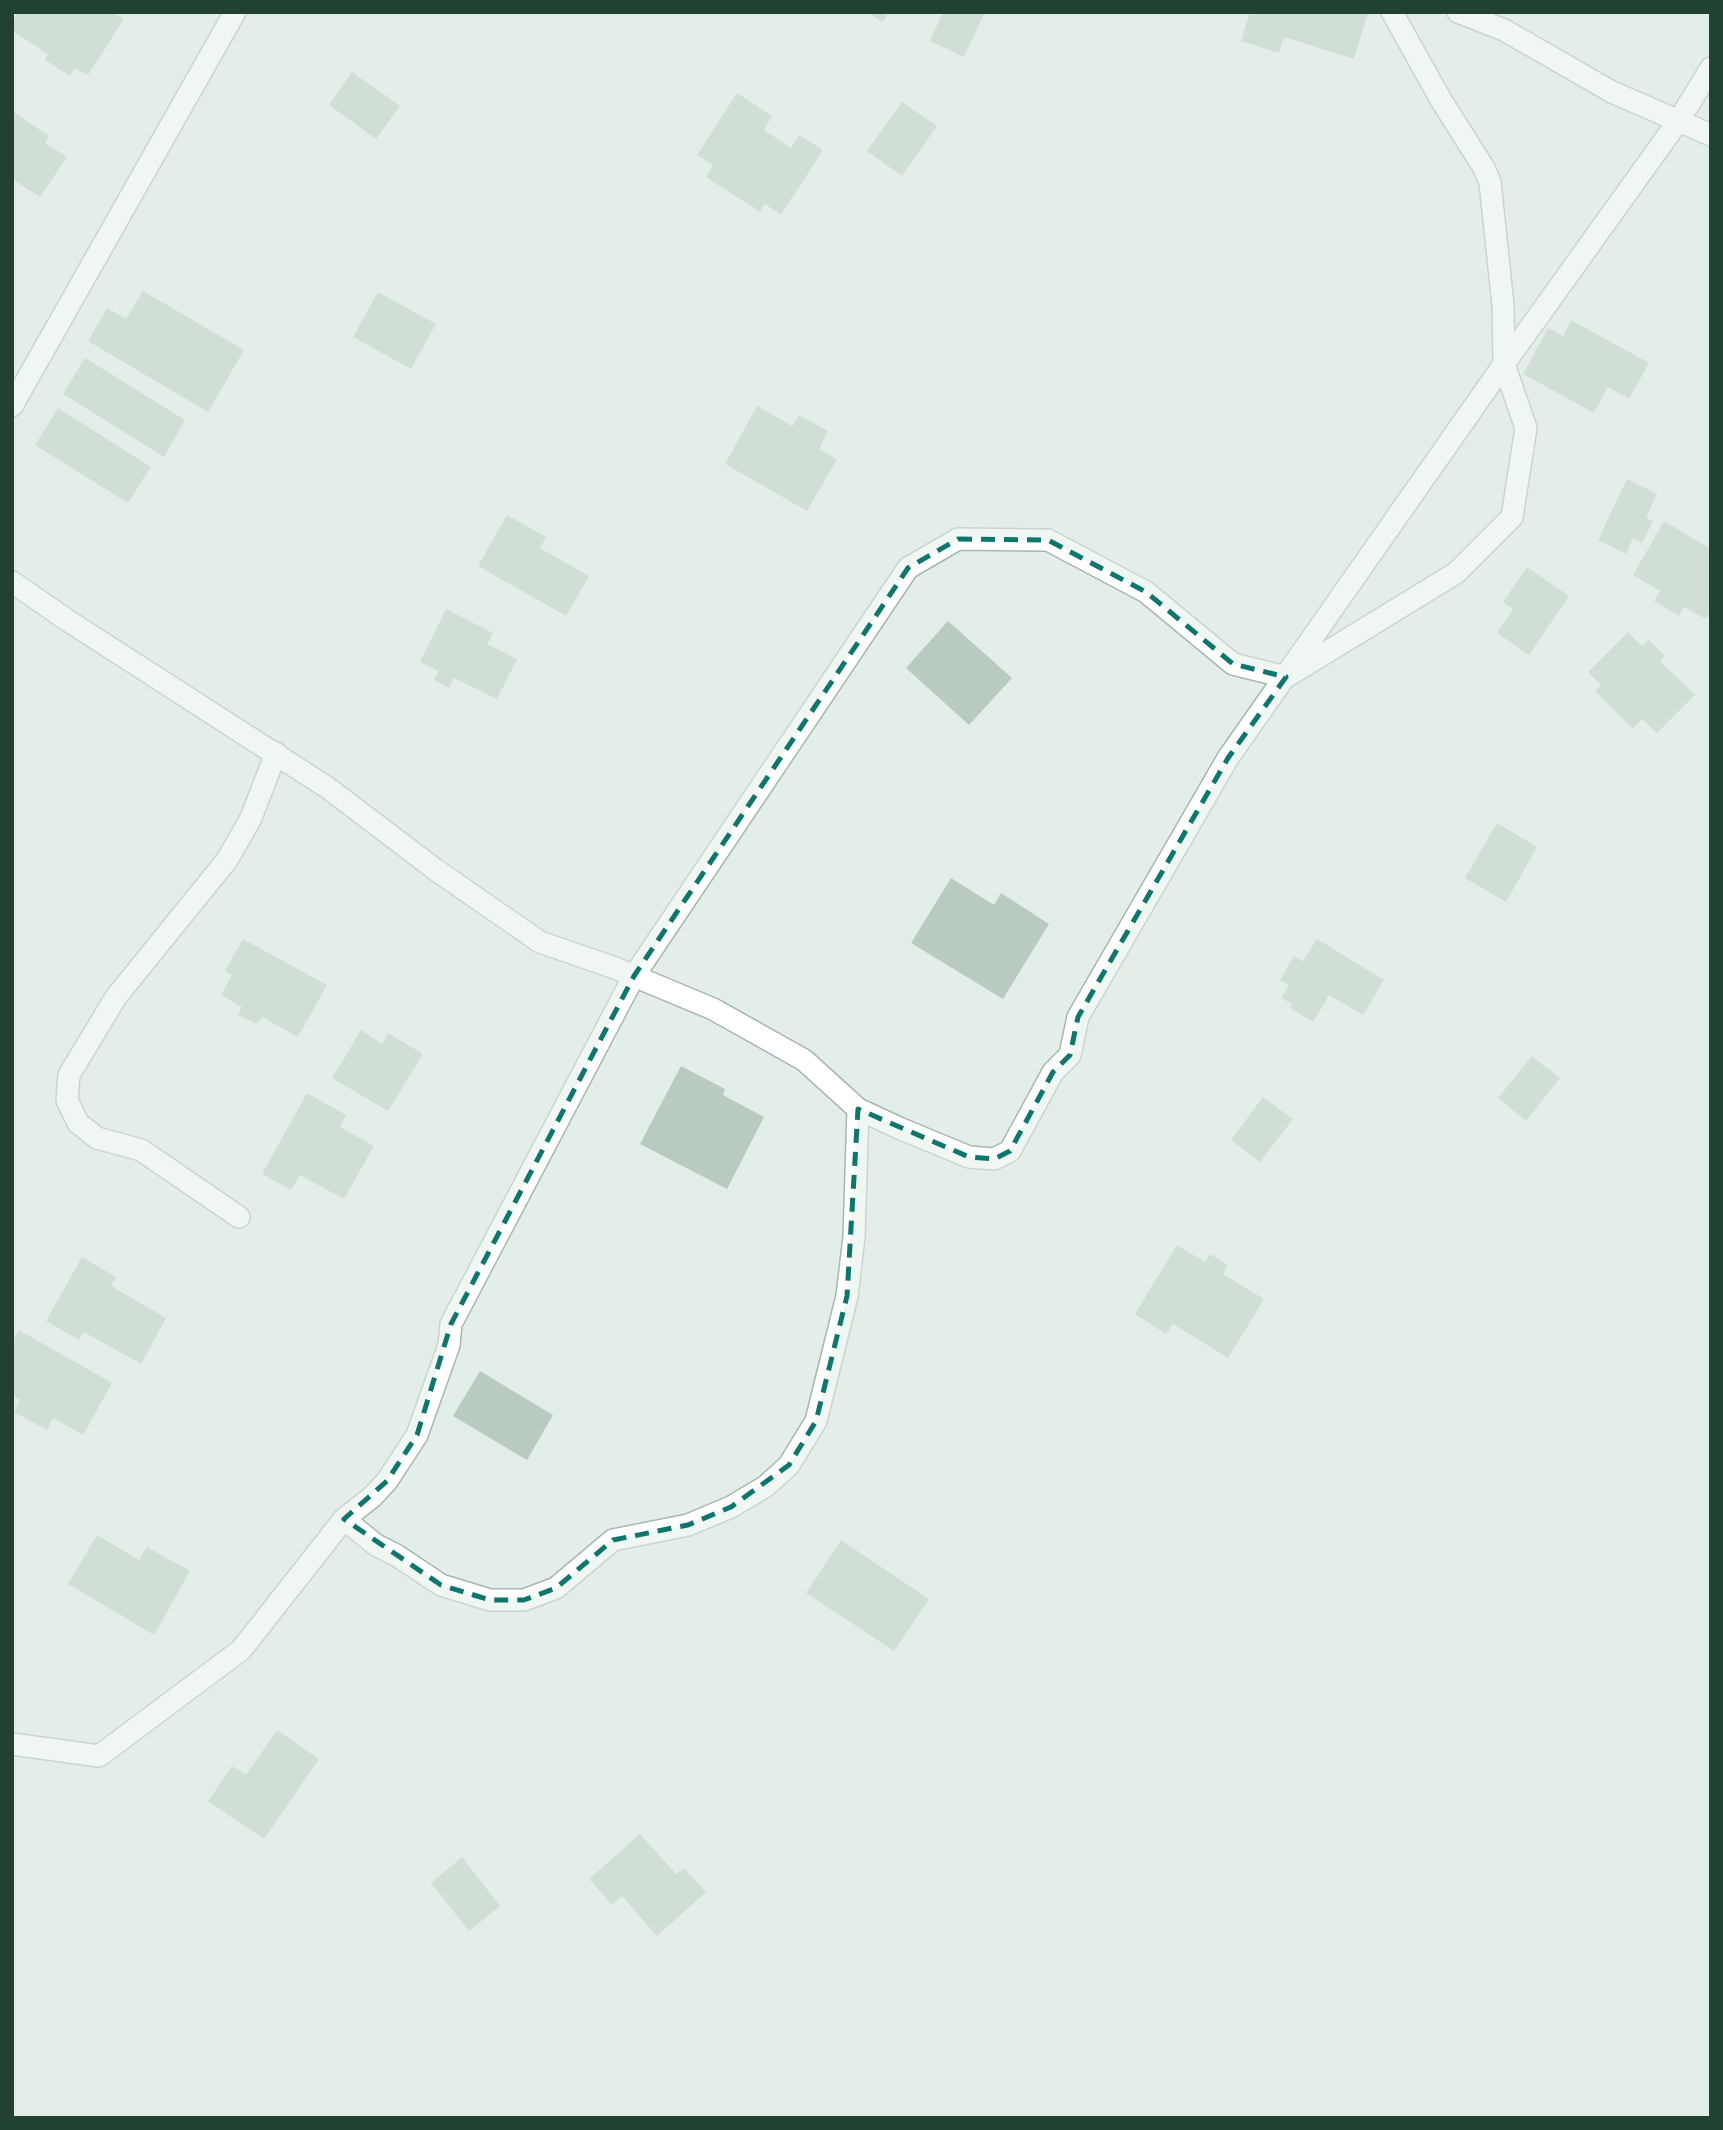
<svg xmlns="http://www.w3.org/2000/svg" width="1723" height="2130" viewBox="0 0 1723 2130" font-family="Helvetica,sans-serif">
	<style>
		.building { fill: #b9cac0 }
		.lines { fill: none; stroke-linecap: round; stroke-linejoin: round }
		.street-casing { stroke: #a6b7ae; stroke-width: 24 }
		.street { stroke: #fff; stroke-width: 21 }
		.marked { fill: none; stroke: #0f766e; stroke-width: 5; stroke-dasharray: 14 9; stroke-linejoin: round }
	</style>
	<rect width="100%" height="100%" fill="#e4eee8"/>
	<!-- building -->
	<g class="building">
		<polygon points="18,12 113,12 124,19 88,75 75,68 70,76 45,60 48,54 12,31 12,21"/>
		<polygon points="866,12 888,12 883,22"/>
		<polygon points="943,12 985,12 964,57 930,41"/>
		<polygon points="1250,12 1368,12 1354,59 1284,37 1279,53 1241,41"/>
		<polygon points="352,72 400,106 376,139 329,105"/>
		<polygon points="737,93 772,116 764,130 791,148 799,135 823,150 781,215 765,204 760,212 706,177 713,165 697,155"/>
		<polygon points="902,102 937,126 902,176 867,151"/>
		<polygon points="12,111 49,136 45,143 67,157 40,197 12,179"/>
		<polygon points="143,291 244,350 208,412 88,341 107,308 126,319"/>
		<polygon points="378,292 436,324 411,369 353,337"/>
		<polygon points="1571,320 1649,363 1629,399 1608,387 1594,413 1523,374 1548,328 1563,336"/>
		<polygon points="85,358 185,420 164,457 63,394"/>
		<polygon points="757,406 792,426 799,415 828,431 819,449 837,459 807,511 725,464"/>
		<polygon points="58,408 151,467 128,503 35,445"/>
		<polygon points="1627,479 1657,494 1646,518 1653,521 1642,543 1633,538 1626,554 1598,540"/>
		<polygon points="507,515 546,537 540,548 589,576 566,616 478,566"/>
		<polygon points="1664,521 1711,549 1711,610 1706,619 1684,607 1679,616 1654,601 1660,591 1633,575"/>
		<polygon points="1527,567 1569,596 1529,655 1497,633 1513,609 1503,602"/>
		<polygon points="446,609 493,633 487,644 517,659 497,699 454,678 449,688 434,680 439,671 420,662"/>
		<polygon points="948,621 1012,678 969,725 906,668"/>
		<polygon points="1628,632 1642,646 1649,640 1665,656 1660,661 1695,695 1657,733 1642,719 1633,729 1595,691 1601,685 1588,672"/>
		<polygon points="1497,823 1537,847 1506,902 1465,878"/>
		<polygon points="951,878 994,905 1001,893 1049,924 1003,999 911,943"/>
		<polygon points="243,939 327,985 298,1037 262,1017 257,1024 238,1015 242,1007 221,995 232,975 225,971"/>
		<polygon points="1317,939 1384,980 1363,1015 1329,995 1313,1022 1290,1008 1292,1004 1281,998 1289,985 1280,980 1294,956 1303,961"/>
		<polygon points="361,1030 382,1044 388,1033 423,1054 388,1111 332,1078"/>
		<polygon points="1532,1056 1560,1078 1526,1121 1498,1098"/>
		<polygon points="681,1066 725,1089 723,1095 764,1117 727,1189 640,1144"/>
		<polygon points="307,1093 346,1115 340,1127 374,1146 344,1199 300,1175 291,1190 262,1174"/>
		<polygon points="1263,1097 1293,1119 1260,1162 1231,1140"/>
		<polygon points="1177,1245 1205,1262 1210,1254 1228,1265 1223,1274 1264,1299 1228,1358 1173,1324 1166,1334 1135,1314"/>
		<polygon points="82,1257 116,1277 111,1286 166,1318 141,1364 84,1332 79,1340 46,1321"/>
		<polygon points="19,1330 112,1383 83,1435 53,1418 47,1430 14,1412 20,1400 12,1395 12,1342"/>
		<polygon points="480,1371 553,1415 527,1460 453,1416"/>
		<polygon points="97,1535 139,1560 147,1547 190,1571 154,1635 68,1584"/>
		<polygon points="841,1540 929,1599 894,1651 806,1593"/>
		<polygon points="277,1730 319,1759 264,1839 208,1801 232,1766 246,1775"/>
		<polygon points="640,1834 676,1874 684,1868 706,1892 657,1936 622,1896 612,1905 589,1879"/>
		<polygon points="462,1857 500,1906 469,1931 431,1883"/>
	</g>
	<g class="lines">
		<!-- street casing -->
		<g class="street-casing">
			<g id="street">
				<polyline points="1458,12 1504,30 1612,92 1711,135"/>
				<polyline points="12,406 235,12"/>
				<polyline points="12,582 67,620 328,788 436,870 540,942 615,968 713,1009 804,1060 858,1109 899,1128 969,1157 994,1159 1010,1151 1053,1072 1070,1055 1078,1017 1228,758 1504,364 1679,120 1711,68"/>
				<polyline points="239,1217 141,1150 97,1138 78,1123 67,1100 69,1075 116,997 227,860 251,818 276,753"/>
				<polyline points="344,1519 376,1545 396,1555 441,1585 490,1600 524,1600 556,1588 613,1540 688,1525 731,1507 766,1486 789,1465 816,1421 847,1296 854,1237 858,1109"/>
				<polyline points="12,1744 99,1756 241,1650 344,1519 372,1497 387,1481 417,1435 449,1345 451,1324 634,976 908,568 958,539 1048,540 1146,592 1233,664 1286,677 1456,573 1512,517 1526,428 1504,364 1503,305 1490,182 1484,168 1441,100 1392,12"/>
			</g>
		</g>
		<!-- street -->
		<use href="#street" class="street"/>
	</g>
	<!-- marked area -->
	<path d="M0 0H1723V2130H0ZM958,539L1048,540L1146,592L1233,664L1286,677L1228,758L1078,1017L1070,1055L1053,1072L1010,1151L994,1159L969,1157L858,1109L847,1296L816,1421L789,1465L731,1507L688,1525L613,1540L556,1588L524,1600H490L441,1585L344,1519L387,1481L417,1435L451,1324L634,976L908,568Z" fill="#e4eee8" fill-opacity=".55" fill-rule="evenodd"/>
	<path class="marked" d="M958,539L1048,540L1146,592L1233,664L1286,677L1228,758L1078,1017L1070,1055L1053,1072L1010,1151L994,1159L969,1157L858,1109L847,1296L816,1421L789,1465L731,1507L688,1525L613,1540L556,1588L524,1600H490L441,1585L344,1519L387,1481L417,1435L451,1324L634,976L908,568Z"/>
	<!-- border -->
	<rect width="1723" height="2130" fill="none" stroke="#214232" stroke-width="28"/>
</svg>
